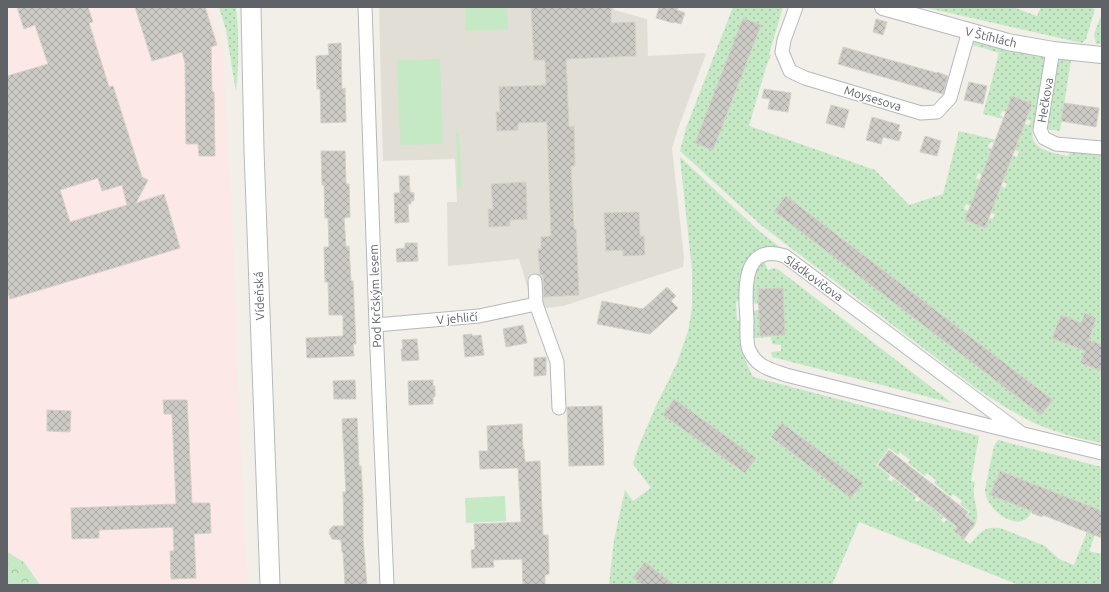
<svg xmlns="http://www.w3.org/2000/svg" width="1109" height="592" viewBox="0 0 1109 592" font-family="Ubuntu,sans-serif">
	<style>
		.education { fill: #e1ded6 }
		.medical { fill: #fce8e6 }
		.grass { fill: url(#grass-dots); fill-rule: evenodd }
		.forest { fill: url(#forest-crowns) }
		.pitch { fill: #c5e8c5 }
		.building { fill: url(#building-cross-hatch); stroke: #d6d1c6; fill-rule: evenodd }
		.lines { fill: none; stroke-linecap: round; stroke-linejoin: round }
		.minor-casing { stroke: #b5b8bc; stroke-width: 15 }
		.tertiary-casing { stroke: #b5b8bc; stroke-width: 18 }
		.secondary-casing { stroke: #b6babf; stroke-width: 21 }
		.minor { stroke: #fff; stroke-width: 13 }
		.tertiary { stroke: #fff; stroke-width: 16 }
		.secondary { stroke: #fff; stroke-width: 19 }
		.labels { text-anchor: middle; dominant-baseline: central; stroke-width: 3; stroke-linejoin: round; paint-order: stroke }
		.street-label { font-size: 12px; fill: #5f6368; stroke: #fff }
	</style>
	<defs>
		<pattern id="grass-dots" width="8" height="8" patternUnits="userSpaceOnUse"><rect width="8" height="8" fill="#c5e8c5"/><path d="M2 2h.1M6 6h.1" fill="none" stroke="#a3c0a4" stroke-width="1.8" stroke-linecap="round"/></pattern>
		<pattern id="forest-crowns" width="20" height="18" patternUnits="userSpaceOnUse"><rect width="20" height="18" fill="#c5e8c5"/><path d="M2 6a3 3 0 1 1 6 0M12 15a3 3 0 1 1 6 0" fill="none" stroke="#a3c0a4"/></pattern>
		<pattern id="building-cross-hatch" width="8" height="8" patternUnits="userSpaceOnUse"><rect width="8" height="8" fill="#cccac5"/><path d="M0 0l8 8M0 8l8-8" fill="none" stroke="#a9a8a4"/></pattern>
	</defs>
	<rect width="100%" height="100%" fill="#f1efe8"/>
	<!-- education -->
	<polygon class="education" points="379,7 614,7 614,10 647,19 648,56 704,53 706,54 679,126 672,148 684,257 683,267 563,306 529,310 528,289 519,259 448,266 447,202 457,202 455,159 383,161"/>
	<!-- medical -->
	<polygon class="medical" points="7,7 209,7 223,50 237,330 236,345 247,585 7,585"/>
	<!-- grass -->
	<g class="grass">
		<path d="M219,7H236C239,36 239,63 236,92L226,30Z"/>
		<path d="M733,7H783L769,54L771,55L766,67L749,126L875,170L909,205L943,194L959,131L996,140L995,143L990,142L988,147L992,149L983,175L978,173L976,178L981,180L971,206L966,204L964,209L969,211L965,220L984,228L989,218L993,219L995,214L990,213L1001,186L1005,188L1007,184L1002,181L1012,155L1017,157L1019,152L1014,150L1024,124L1029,125L1031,121L1026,119L1032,104L1013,96L1007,112L1002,111L1000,115L1004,118V119L983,114L999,53L973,45L974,41L1013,51L1071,60L1060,131L1033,127C1028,150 1050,152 1068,156L1070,152L1102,155V345L1089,340L1093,328L1061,315L1052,338L1085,351L1080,363L1102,371V443C1080,439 1055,432 1034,423C1014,413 995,401 976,388L762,226L680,151L686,128ZM744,18L761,25L713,150L696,143ZM786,196L1052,399L1053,400L774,211Z"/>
		<polygon points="923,7 1013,7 1037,16 1041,7 1089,7 1095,9 1086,39 1082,43"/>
		<polygon points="1102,13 1102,44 1096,44 1094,34"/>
		<path d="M680,157L759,231L785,251C778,252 753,257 749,260C739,269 740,287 740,299L736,302L737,320L740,321L742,325L745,360L753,377L979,436L971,481L975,482C974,487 973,491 974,496C976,511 981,516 972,530L970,529L975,523L966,516L970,512L960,504L962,501L953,494L951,497L934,483L936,480L927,473L925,476L908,463L910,460L900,452L898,455L889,448L876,465L890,476L888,479L891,482L894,479L917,497L914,500L918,502L920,499L943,517L941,520L944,523L947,520L956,527L954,531L970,544C981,532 985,525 1003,529L1045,546L1059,559L1074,565L1087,532L1095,535L1089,551L1100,554L1102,550V585H1019L859,522L832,585H674L645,563L643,585H609L614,540L625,490L633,501L651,488L633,464L638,448L655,408L677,363L688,331L692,308V270ZM674,400L756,458L745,473L663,415ZM782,423L863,483L852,498L771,438Z"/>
		<polygon points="764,261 768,270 774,268 779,270 952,403 772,357 771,352 781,351 781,345 772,344 771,337 753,338 751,311 759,310 761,336 785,335 783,289 758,289 759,304 752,303 751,279 754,270"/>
		<path d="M998,440L1102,467V511L1000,471L990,495L1032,511C1022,536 985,511 985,489L994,446Z"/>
	</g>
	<!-- forest -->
	<polygon class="forest" points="7,552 24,562 40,585 7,585"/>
	<!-- pitch -->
	<g class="pitch">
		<polygon points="465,7 507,7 508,29 466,31"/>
		<polygon points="440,59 443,144 400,145 397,60"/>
		<polygon points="456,133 459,133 462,188 458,188"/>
		<polygon points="505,496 506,521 466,523 465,498"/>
	</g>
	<!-- building -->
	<g class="building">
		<path d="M17,7H88L93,22L89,23L109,87L113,86L142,177L148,180L136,203L164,194L180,248L10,299L7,289V76L48,64L35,25L24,29ZM98,178L102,191L122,185L127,205L70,222L60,190Z"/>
		<polygon points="135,7 205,7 217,45 211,47 212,92 214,92 215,156 199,156 198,144 186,144 185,63 182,52 152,61"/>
		<polygon points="531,7 611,7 611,23 635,22 636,56 566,59 569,127 574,126 575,166 571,166 574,229 576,229 579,295 544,297 543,275 540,275 538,249 541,249 541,237 551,236 547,122 518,123 518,130 497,131 496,112 500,112 499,87 546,85 545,60 534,60"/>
		<polygon points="659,7 678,7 677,10 685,13 681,24 674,22 673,23 656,18"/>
		<polygon points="743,18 761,25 713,150 695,143"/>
		<polygon points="876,19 887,22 883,35 873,32"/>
		<polygon points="341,43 342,89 345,88 346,122 321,123 320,89 317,89 316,56 329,55 328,44"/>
		<polygon points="843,47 937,73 937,72 948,76 943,94 838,64"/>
		<polygon points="969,82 987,86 983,104 964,100"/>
		<polygon points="764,89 791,93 788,112 768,109 770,99 762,98"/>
		<polygon points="1012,96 1032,104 985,228 965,220"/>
		<polygon points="1064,103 1099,108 1096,127 1061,121"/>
		<polygon points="831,105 849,110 844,128 826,123"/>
		<polygon points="872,117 900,125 898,131 902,132 899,141 883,137 881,144 866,140"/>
		<polygon points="925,136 941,141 937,156 920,152"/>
		<polygon points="321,151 345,151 346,184 349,184 350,217 344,218 346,247 349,246 351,281 353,281 356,344 353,344 354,356 307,358 306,338 343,336 343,315 329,315 328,282 325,282 324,247 329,247 328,218 325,218 324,185 322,185"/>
		<polygon points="399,176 409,176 410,192 414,193 414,201 411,201 411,204 408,204 409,222 395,223 394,193 400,193"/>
		<polygon points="526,182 527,219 510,220 510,226 489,227 488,209 493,209 491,184"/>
		<polygon points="786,196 1053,400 1041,415 774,211"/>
		<polygon points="639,212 640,236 644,236 645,255 623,256 623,250 606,251 604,213"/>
		<polygon points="405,243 417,243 418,261 397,262 396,249 405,248"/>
		<polygon points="667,287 676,296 671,301 678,308 650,334 597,324 602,301 643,309"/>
		<polygon points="783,288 785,335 760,336 758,289"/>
		<polygon points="1085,313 1096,318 1089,340 1102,345 1102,371 1080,363 1085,351 1052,338 1061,315 1081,323"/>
		<polygon points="523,325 527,343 506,347 503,329"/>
		<polygon points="472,334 472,336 481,335 484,355 465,357 463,335"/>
		<polygon points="417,339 419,360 402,361 401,349 403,349 402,340"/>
		<polygon points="546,357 546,375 534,376 534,358"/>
		<polygon points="355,380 356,399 334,399 333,381"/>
		<polygon points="433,380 433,386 435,386 435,397 433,397 433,404 409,405 408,381"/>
		<polygon points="674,399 756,458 745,473 663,415"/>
		<polygon points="163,400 187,400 192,503 210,503 211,533 194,534 196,578 171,579 170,551 174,551 173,527 99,530 99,538 72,539 71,508 176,504 172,414 164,414"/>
		<polygon points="602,406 604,465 569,466 567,407"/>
		<polygon points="47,410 71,411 70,432 47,431"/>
		<polygon points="357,418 359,466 361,466 363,499 363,539 367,585 345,585 343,552 342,552 341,540 332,539 329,533 330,529 333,526 344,526 343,492 346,492 342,419"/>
		<polygon points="782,423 863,483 851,498 771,437"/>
		<polygon points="522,424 523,449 524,449 525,462 540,461 543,535 548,535 549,567 549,574 545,575 545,585 523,585 522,559 493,560 494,567 472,568 471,550 475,549 474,524 521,522 518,468 480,469 479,451 488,451 487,426"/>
		<polygon points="889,450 968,512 965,516 975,523 964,539 954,531 957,527 878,465"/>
		<polygon points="1000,471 1102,511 1102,538 1043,515 1042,517 1032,513 1032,511 990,495"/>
		<polygon points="645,562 674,585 643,585 633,577"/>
	</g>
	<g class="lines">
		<!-- minor casing -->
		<g class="minor-casing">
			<g id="minor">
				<polyline points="365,7 376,325 387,585"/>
				<polyline points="796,7 784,40 782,52 790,71 805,78 921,113 937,112 950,98 969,31"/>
				<polyline points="1053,50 1040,130 1044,138 1056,144 1102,148"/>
				<polyline points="535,281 536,304 557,362 559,408"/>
				<polyline points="376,325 479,316 536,304"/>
				<path d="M1021,433L785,256C741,242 745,292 747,320C747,327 746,344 749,350C757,367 769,369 786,375L990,426L1102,453"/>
			</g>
		</g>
		<!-- tertiary casing -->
		<g class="tertiary-casing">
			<polyline id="tertiary" points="883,7 1008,42 1053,50 1102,55"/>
		</g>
		<!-- secondary casing -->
		<g class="secondary-casing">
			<polyline id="secondary" points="251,7 254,150 270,585"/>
		</g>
		<!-- minor -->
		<use href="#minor" class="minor"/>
		<!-- tertiary -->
		<use href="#tertiary" class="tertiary"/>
		<!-- secondary -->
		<use href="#secondary" class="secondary"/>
	</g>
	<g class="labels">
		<!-- street labels -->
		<g class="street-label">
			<text transform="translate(991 37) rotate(14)">V Štíhlách</text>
			<text transform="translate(873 98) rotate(17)">Moysesova</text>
			<text transform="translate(1045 100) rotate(-80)">Hečkova</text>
			<text transform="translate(814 278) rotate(36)">Sládkovičova</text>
			<text transform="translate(259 296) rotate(-92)">Vídeňská</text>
			<text transform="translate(375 296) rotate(-92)">Pod Krčským lesem</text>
			<text transform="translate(457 318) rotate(-5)">V jehličí</text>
		</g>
	</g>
	<!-- border -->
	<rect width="1109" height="592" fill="none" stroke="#5f6368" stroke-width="16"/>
</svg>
